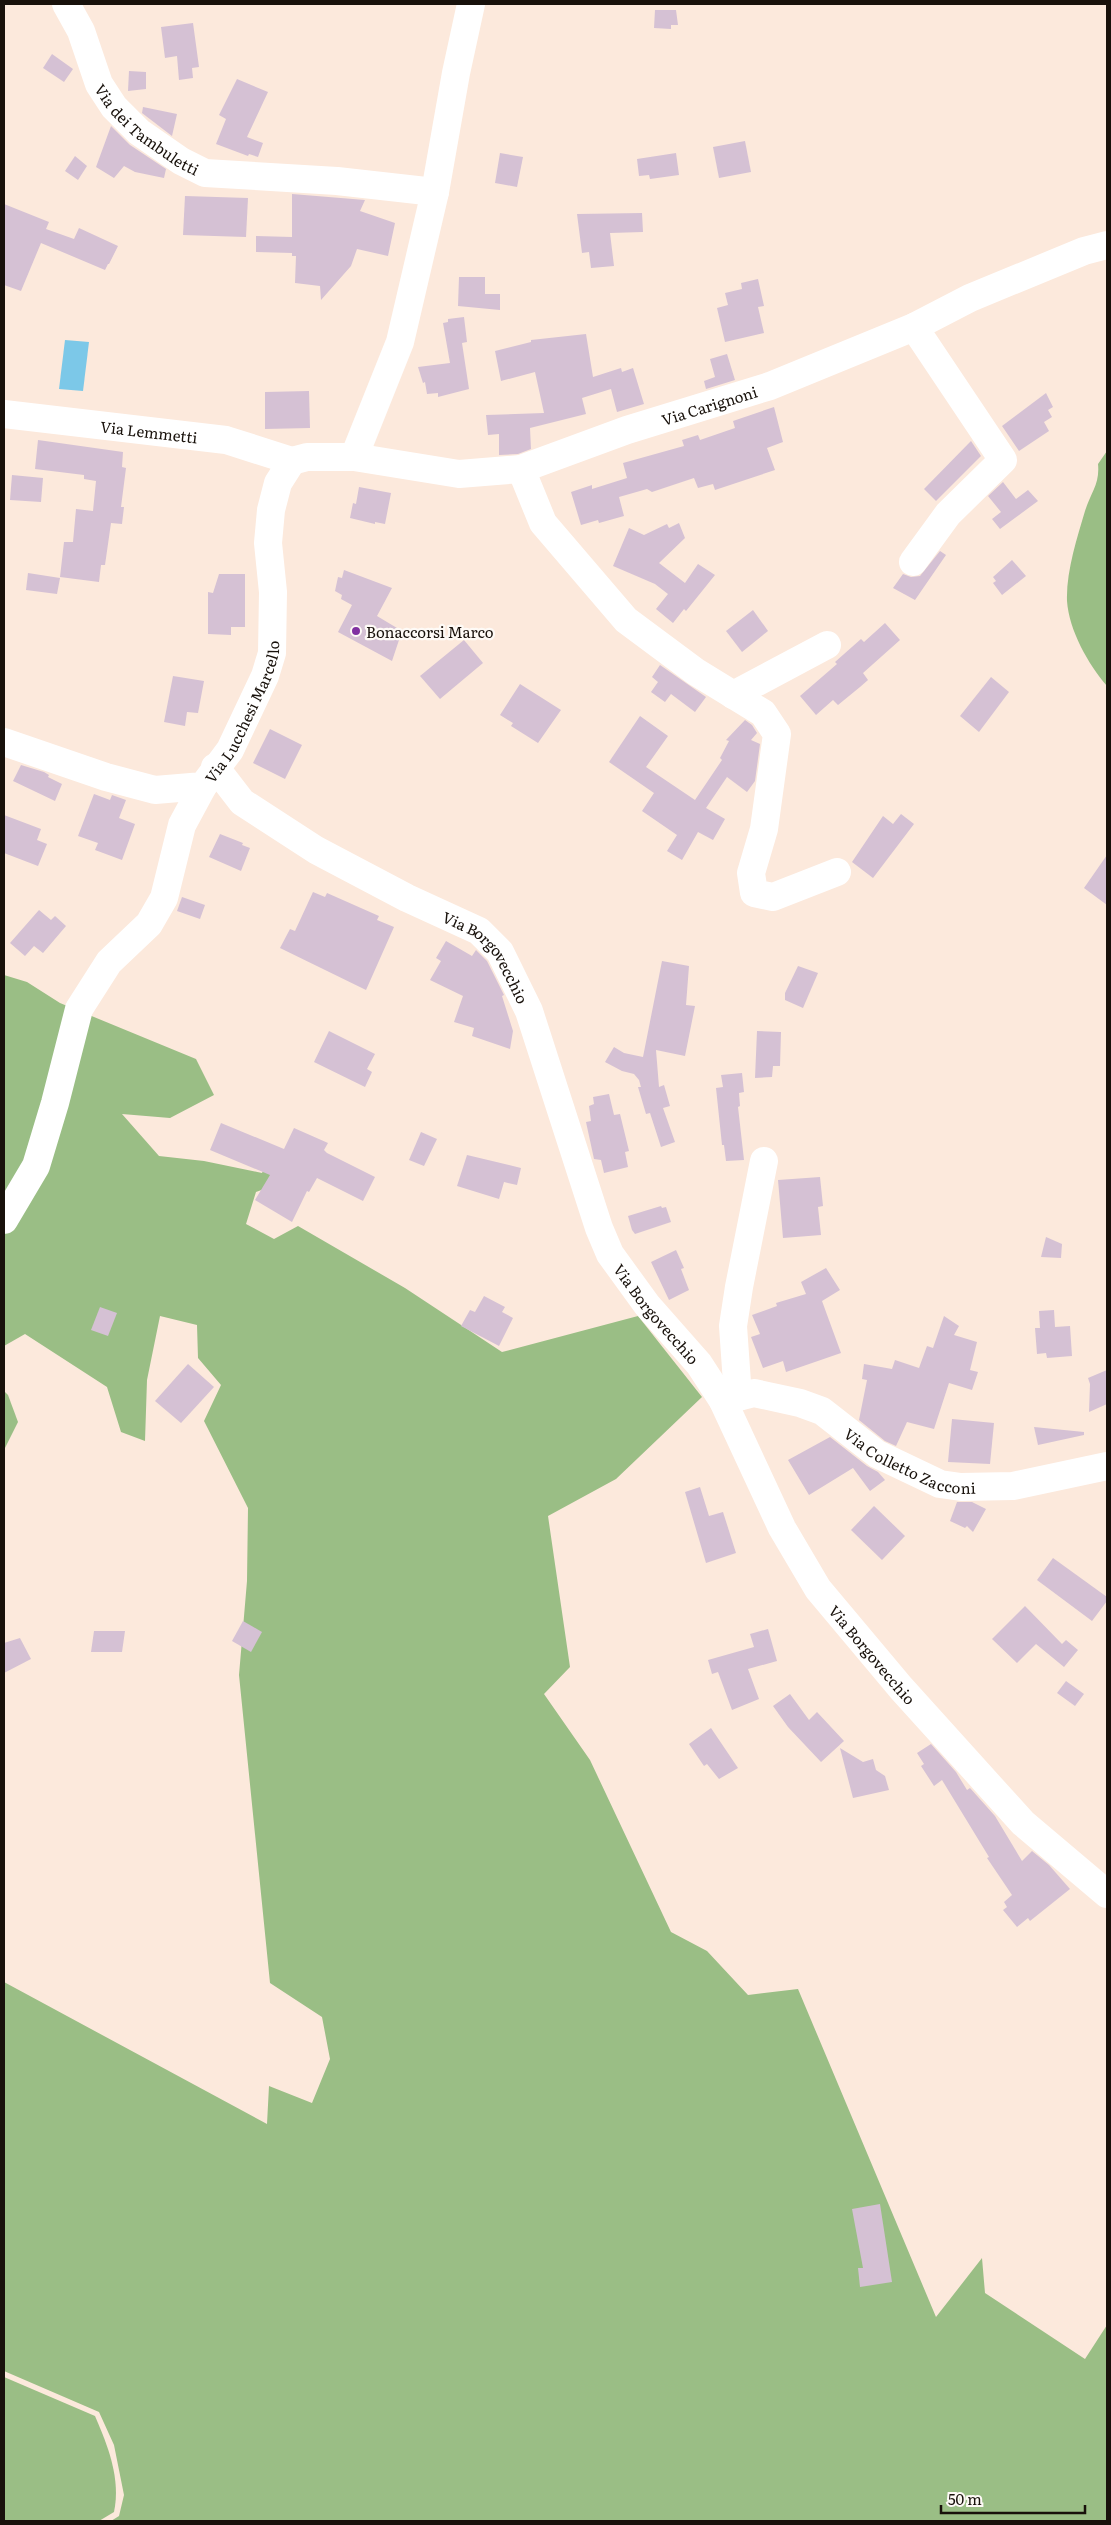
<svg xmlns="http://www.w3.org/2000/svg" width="1111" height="2525" viewBox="0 0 1111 2525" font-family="Literata,serif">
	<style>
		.forest { fill: #9abe85 }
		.water { fill: #7cc8e8 }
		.building { fill: #d5c1d4 }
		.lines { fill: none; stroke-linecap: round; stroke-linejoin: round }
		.minor { stroke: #fff; stroke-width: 28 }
		.poi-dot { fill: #8030a1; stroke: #fefaf6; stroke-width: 2 }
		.labels { text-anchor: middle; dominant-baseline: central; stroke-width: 4.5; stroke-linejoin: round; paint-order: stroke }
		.street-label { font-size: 15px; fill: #18110b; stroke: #fefaf6 }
		.poi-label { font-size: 15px; fill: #18110b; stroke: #fefaf6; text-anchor: start }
	</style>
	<rect width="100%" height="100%" fill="#fce9dc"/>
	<!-- forest -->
	<g class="forest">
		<path d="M1107,451V686C1088,664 1069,630 1067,601C1066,572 1077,538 1085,511C1091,492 1100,484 1098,464Z"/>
		<polygon points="4,975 27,982 60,1003 196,1059 214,1095 170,1118 122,1114 159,1156 204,1161 262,1173 268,1159 275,1185 256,1192 246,1224 274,1239 298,1226 405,1288 502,1352 638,1316 702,1397 616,1479 548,1516 570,1667 544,1694 590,1760 671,1932 707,1951 748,1995 798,1989 936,2317 982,2258 985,2293 1085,2359 1107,2325 1107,2521 111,2521 119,2516 124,2495 114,2445 99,2412 4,2371 4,1982 267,2124 269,2086 312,2103 330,2059 322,2017 270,1983 239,1675 247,1581 248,1508 204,1421 221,1385 198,1358 197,1325 160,1316 147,1380 145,1441 121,1432 107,1387 25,1334 4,1346"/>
		<polygon points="4,1391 8,1395 18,1422 4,1450"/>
		<path d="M4,2377L95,2416C108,2446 121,2479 114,2512L99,2521H4Z"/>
	</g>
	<!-- water -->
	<polygon class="water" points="65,340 89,342 83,391 59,389"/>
	<!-- building -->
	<g class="building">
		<polygon points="655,10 676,10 678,25 671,25 671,29 654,28"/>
		<polygon points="193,23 199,67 192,68 193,78 179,80 177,56 165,58 161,27"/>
		<polygon points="52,54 73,69 64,82 43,68"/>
		<polygon points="129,71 146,72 146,89 128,91"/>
		<polygon points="237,79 268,92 247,137 263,143 258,157 249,154 248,156 216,144 226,119 219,115"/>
		<polygon points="143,107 177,114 172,136 142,113"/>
		<polygon points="111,126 130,145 166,169 164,178 135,172 124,166 114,178 96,167"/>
		<polygon points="745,141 751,172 719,178 713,147"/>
		<polygon points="500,153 523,157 517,187 495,183"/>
		<polygon points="676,153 679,175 650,179 649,175 639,176 637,159"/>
		<polygon points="75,156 87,166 78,180 65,171"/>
		<polygon points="292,194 365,200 360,211 395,223 388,256 357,249 351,266 321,300 320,286 295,283 296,256 292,256 292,253 256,252 256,236 292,237"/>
		<polygon points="185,196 248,198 246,237 183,235"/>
		<polygon points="4,204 49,222 46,229 74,239 79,228 118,246 109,264 108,264 105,270 41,243 21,291 4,285"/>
		<polygon points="642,213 643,232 610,233 614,266 591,268 589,252 582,253 577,214"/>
		<polygon points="459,277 485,277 485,294 500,294 500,310 458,306"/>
		<polygon points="758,279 764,306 758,307 764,333 725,342 717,308 728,305 725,293 742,289 741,283"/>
		<polygon points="464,317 467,342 462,343 469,389 438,397 438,393 427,394 425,382 423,383 418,367 450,363 443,323 448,322 448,319"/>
		<polygon points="586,334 593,377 621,368 622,372 633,368 644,404 617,412 611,389 582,398 586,414 530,428 531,449 518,454 499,455 499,434 488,435 486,415 544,413 535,372 501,381 495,351 531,342 531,340"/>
		<polygon points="727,354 735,380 706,389 704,381 715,377 710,359"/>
		<polygon points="309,391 310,428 265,429 265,392"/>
		<polygon points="1046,393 1053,407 1048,410 1052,417 1044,422 1049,431 1019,451 1002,426"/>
		<polygon points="774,407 783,442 767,448 775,470 715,490 713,484 698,488 694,478 652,492 647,489 619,497 624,516 599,523 598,520 581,525 571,492 592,485 592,489 627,478 623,463 684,446 682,440 698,435 700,440 735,428 733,421"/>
		<polygon points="38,440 123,452 122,467 126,468 121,507 124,507 122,524 111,523 105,565 101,565 99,582 60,577 64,542 73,542 76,509 93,511 96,481 84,479 84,475 35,469"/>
		<polygon points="971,441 981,456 936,501 924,489"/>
		<polygon points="12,475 43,478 41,502 10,500"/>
		<polygon points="1003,482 1016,499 1028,490 1038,501 1000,529 992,519 1001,512 988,496"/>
		<polygon points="359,487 391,493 385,524 375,522 375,524 350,518 353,503 356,504"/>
		<polygon points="679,523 685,538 659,563 685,583 698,564 715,575 686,611 684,609 673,623 656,609 668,594 655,584 613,566 629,528 644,535 667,524 669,528"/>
		<polygon points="940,551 946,555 915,600 893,588 903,574 911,577 920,576"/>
		<polygon points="1012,560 1026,576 1002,595 993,583 996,581 993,577"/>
		<polygon points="344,570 392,588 377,616 402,631 392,661 338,632 352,605 341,599 342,595 335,591 338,577 342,578"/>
		<polygon points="28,573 60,578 57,594 26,590"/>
		<polygon points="219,574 245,574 245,627 231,627 231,635 208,634 208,592 213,593"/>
		<polygon points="753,610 768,631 742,652 726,631"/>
		<polygon points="885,623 900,640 863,673 868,680 860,687 838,705 833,700 816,715 800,696 837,664 835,662 861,639 864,642"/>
		<polygon points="464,640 483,663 440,699 420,676"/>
		<polygon points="660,665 706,697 695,712 671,694 665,702 651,692 658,682 652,677"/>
		<polygon points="173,676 204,681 198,713 187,712 185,726 164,722"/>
		<polygon points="991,677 1009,692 979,732 960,716"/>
		<polygon points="520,684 561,710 538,743 511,726 513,723 500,715"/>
		<polygon points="640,716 668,736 646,767 695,800 722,760 720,758 729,741 726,740 745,720 752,725 757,733 751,740 760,744 755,781 747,792 727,777 706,808 725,819 713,840 698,832 682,860 667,851 677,835 642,811 654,793 609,762"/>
		<polygon points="270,729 302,745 285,779 253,763"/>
		<polygon points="21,765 44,772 49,775 48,777 62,784 55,801 13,781"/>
		<polygon points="94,794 110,800 112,795 126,800 119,818 135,824 122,860 95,850 98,843 78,836"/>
		<polygon points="901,814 914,824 873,878 852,862 883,816 893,824"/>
		<polygon points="4,815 41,829 37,840 47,844 38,866 4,853"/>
		<polygon points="220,834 243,843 242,845 250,848 241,871 209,857"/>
		<polygon points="1107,855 1107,905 1084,888"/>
		<polygon points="313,892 325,897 327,893 379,916 377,920 394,927 366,990 280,948 290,929 295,931"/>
		<polygon points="182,897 205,905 200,919 177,911"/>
		<polygon points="39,910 51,920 55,916 66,926 43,953 34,946 25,956 10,943"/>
		<polygon points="446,941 472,956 476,950 487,961 504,995 502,996 513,1031 510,1049 472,1036 474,1028 454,1022 463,996 430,980 441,961 436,958"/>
		<polygon points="662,961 689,966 686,1005 695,1006 685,1056 656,1050 659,1087 664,1085 670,1106 663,1108 675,1142 661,1147 650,1113 646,1114 638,1087 641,1087 639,1080 634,1074 622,1071 605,1062 614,1047 624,1053 643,1057"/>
		<polygon points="798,966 818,973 803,1008 785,1000 785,993"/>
		<polygon points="329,1031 375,1054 367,1069 372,1072 365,1087 314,1062"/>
		<polygon points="757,1031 781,1032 780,1066 773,1066 772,1077 755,1078"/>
		<polygon points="742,1073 744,1092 739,1093 740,1106 738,1107 744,1160 726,1161 724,1145 722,1145 716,1088 723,1087 721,1075"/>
		<polygon points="609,1094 614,1115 620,1114 629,1151 625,1152 628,1167 604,1173 601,1160 594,1159 586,1122 591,1121 589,1106 594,1104 593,1097"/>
		<polygon points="221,1123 284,1149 294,1128 328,1143 324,1150 327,1153 375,1177 363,1201 317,1178 309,1192 307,1191 292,1222 255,1200 270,1175 210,1150"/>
		<polygon points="421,1132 437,1139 424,1166 409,1160"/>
		<polygon points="467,1155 521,1168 517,1185 504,1182 499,1199 457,1186"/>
		<polygon points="820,1177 823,1206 818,1207 821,1235 783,1238 778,1180"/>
		<polygon points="661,1206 662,1208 666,1207 671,1222 635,1234 632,1230 628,1216"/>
		<polygon points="1046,1237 1062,1244 1061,1258 1041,1257"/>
		<polygon points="676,1250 684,1268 681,1269 689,1290 669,1300 651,1262"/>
		<polygon points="826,1268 840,1290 822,1301 841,1353 786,1372 783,1361 763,1368 751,1337 760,1334 752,1315 777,1306 776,1303 806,1294 801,1282"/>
		<polygon points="484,1296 505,1307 502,1312 513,1318 499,1346 461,1326 470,1310 475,1312"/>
		<polygon points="100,1307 117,1313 108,1336 91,1330"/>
		<polygon points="1054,1310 1055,1327 1070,1326 1072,1356 1047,1358 1046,1353 1037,1354 1035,1328 1040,1328 1039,1311"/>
		<polygon points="944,1316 959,1326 954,1335 977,1342 970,1370 978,1372 972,1390 949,1383 934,1429 907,1422 896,1446 885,1441 859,1420 867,1380 862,1379 864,1364 892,1369 895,1360 919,1368 927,1346 933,1348"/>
		<polygon points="188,1364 214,1387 181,1423 155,1401"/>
		<polygon points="1107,1370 1107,1404 1089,1412 1090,1384 1088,1378"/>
		<polygon points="952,1419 994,1423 990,1464 948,1462"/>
		<polygon points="1034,1427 1084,1432 1084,1435 1038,1445"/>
		<polygon points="830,1437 867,1466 878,1472 885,1480 870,1491 853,1468 809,1495 788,1460"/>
		<polygon points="700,1487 709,1516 723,1512 736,1553 706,1563 685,1492"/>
		<polygon points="957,1502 972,1502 986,1509 973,1532 967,1526 965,1528 950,1521"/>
		<polygon points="874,1506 905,1536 882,1560 851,1530"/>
		<polygon points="1053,1558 1107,1597 1107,1601 1092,1621 1037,1580"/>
		<polygon points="1025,1606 1062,1644 1066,1640 1078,1650 1064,1667 1036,1644 1017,1663 992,1639"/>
		<polygon points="243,1621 262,1632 251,1652 232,1641"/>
		<polygon points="768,1629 777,1661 748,1669 759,1699 732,1710 718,1672 712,1674 708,1660 754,1647 750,1634"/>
		<polygon points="94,1631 125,1631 122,1652 91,1652"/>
		<polygon points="20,1638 31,1659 4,1673 4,1643"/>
		<polygon points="1066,1681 1084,1694 1075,1706 1057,1693"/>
		<polygon points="790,1694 809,1720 817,1712 844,1741 821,1762 788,1727 773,1706"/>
		<polygon points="711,1728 738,1768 719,1779 707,1764 704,1766 689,1744"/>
		<polygon points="931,1744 956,1772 967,1790 970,1788 995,1816 1022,1861 1032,1851 1049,1865 1070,1889 1030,1921 1028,1918 1017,1927 1003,1910 1007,1907 1004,1902 1012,1895 987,1858 989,1857 942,1780 934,1786 921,1766 924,1764 917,1753"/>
		<polygon points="840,1748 863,1762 873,1759 876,1770 885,1776 889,1790 853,1798"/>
		<polygon points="880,2204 892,2282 860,2287 858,2268 863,2268 852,2209"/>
	</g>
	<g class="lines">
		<!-- minor -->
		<g class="minor">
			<path id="s1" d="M66,4L81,31L99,84L114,107L139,132L181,161L205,173L337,181L435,192"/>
			<path id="s2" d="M4,414L226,440L292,461"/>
			<polyline points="354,457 400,342 435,192 456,73 471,4"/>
			<path id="s3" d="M292,461L307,457H354L459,474L521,469L627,430L770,386L914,327L970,298L1084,251L1107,245"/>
			<polyline points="521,469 543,523 626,620 696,672 763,713 777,734 764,829 751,873 754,893 773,897 837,872"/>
			<polyline points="913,562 948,514 1003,460 914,327"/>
			<polyline points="733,695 827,645"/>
			<path id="s4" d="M4,742L106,777L155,790L203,786L230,750L265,676L272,653L273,592L268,543L271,510L278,483L292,461"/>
			<path id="s5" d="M215,767L242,802L316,850L407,898L479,931L500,952L529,1011L599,1228L610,1254L647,1305L699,1364L723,1401L782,1528L818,1589L901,1688L1023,1823L1107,1894"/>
			<polyline points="4,1220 36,1166 55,1103 79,1009 109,962 149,924 164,898 182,825 203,786"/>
			<polyline points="738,1397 733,1326 739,1287 764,1161"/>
			<path id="s6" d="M723,1401L754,1393L800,1403L822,1411L877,1454L940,1484L961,1487L1013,1486L1107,1466"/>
		</g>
	</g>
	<!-- markers -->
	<circle class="poi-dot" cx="356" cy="631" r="5"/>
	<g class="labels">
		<!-- street labels -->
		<g class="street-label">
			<text stroke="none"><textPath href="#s1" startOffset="154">Via dei Tambuletti</textPath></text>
			<text stroke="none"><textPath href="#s3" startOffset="430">Via Carignoni</textPath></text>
			<text stroke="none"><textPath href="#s2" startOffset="146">Via Lemmetti</textPath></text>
			<text stroke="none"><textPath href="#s4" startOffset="292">Via Lucchesi Marcello</textPath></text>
			<text stroke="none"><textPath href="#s5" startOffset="338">Via Borgovecchio</textPath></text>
			<text stroke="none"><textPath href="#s5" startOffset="742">Via Borgovecchio</textPath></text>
			<text stroke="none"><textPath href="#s6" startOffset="206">Via Colletto Zacconi</textPath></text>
			<text stroke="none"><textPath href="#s5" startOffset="1148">Via Borgovecchio</textPath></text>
		</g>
		<!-- poi labels -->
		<g class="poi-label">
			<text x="366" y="631">Bonaccorsi Marco</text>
		</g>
	</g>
	<!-- border -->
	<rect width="1111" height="2525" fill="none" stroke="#18110b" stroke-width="10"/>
	<!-- scale -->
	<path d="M941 2505v8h144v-8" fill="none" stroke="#18110b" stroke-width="2.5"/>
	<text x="948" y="2505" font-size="15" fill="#18110b" stroke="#fefaf6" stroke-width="4" paint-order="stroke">50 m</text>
</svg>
